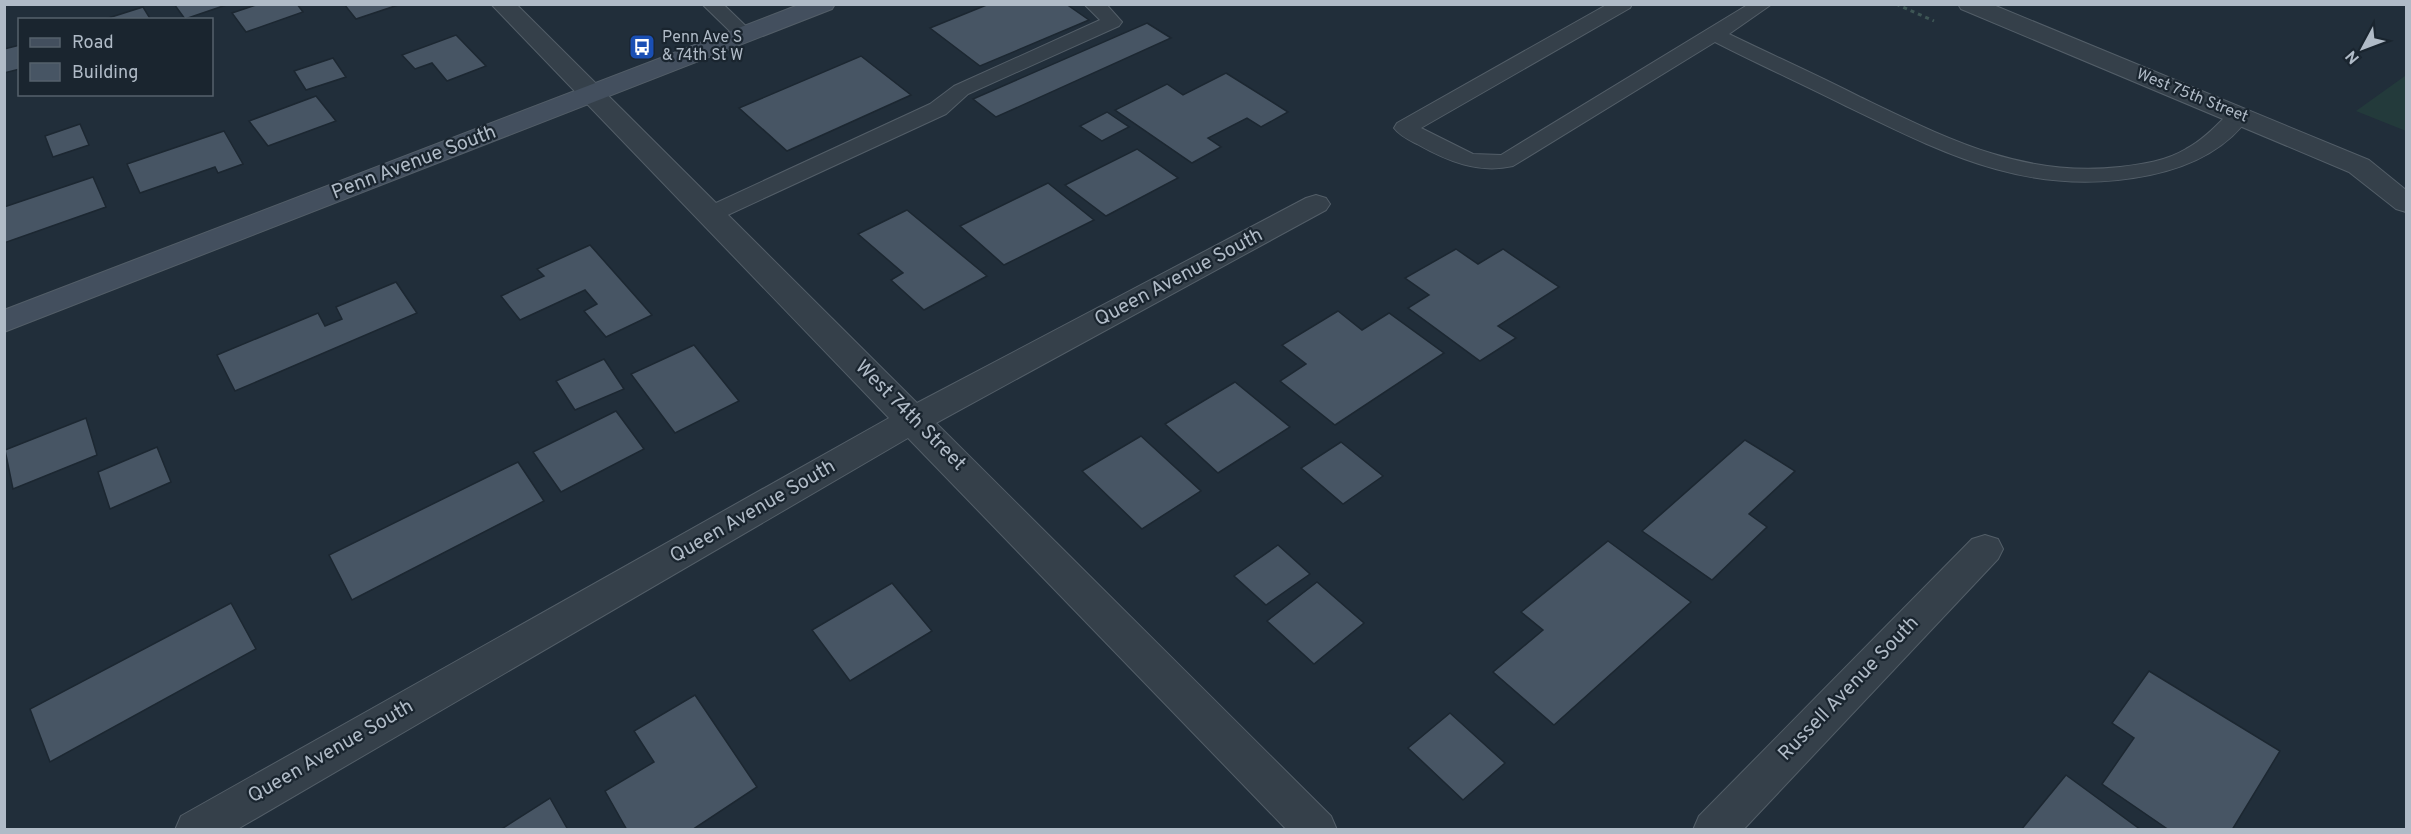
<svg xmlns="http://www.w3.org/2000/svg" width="2411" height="834" viewBox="0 0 2411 834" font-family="Overpass,sans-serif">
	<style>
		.green { fill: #233a3b }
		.building { fill: #475564; stroke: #1c2731; stroke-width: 1.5 }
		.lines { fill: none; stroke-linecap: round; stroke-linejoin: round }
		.lane-casing { stroke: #535e68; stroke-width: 2 }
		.street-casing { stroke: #535e68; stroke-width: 2 }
		.secondary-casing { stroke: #535e68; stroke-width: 2 }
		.path { stroke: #3e5655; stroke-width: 3; stroke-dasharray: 4 4; stroke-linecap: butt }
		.lane { fill: #35404a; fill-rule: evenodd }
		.street { fill: #35404a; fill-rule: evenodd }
		.secondary { fill: #434f5e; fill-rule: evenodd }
		.labels { text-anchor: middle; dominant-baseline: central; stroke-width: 4.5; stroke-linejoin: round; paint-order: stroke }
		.far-poi-label { font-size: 16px; fill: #b0bbc7; stroke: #1a252f; text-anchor: start }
		.far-street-label { font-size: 16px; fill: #b0bbc7; stroke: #1a252f }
		.street-label { font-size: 20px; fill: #b0bbc7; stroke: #1a252f }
	</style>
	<rect width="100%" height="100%" fill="#212e3a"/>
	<!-- green -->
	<polygon class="green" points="2406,75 2406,131 2356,111 2405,76"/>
	<!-- building -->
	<g class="building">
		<polygon points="174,4 229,4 185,19"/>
		<polygon points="259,4 297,4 303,12 246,32 232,13"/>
		<polygon points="344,4 401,4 356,19"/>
		<polygon points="989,4 1066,4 1089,20 980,66 930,28"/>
		<polygon points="143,7 151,20 102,20"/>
		<polygon points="1147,23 1171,38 996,117 973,99"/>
		<polygon points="456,35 486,66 447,81 432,63 415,69 402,55"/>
		<polygon points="20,45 20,69 4,73 4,49"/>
		<polygon points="861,56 911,95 787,151 739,108"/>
		<polygon points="333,58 346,77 306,90 294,71"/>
		<polygon points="1226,73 1288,112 1261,127 1247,118 1208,138 1221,147 1192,163 1115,110 1167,84 1183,95"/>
		<polygon points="316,96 336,121 268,146 249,121"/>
		<polygon points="1107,112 1129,127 1102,141 1080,126"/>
		<polygon points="80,124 89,145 53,157 45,136"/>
		<polygon points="224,131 243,164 218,173 215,167 140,193 127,164"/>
		<polygon points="1137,149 1178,178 1106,216 1065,185"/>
		<polygon points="93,177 106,207 4,243 4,207"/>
		<polygon points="1048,183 1094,220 1004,265 960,226"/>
		<polygon points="907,210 987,276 924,310 891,280 903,273 858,234"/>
		<polygon points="590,245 652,315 606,337 584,311 597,304 585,290 520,320 501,296 544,276 537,269"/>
		<polygon points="1456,249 1478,264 1503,249 1559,287 1498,326 1516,338 1480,361 1408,308 1429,295 1405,278"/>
		<polygon points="396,282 417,313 235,391 217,355 318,313 325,326 342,319 336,307"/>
		<polygon points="1338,311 1362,330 1389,313 1444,353 1335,425 1280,381 1306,364 1282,345"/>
		<polygon points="694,345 739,401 675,433 631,374"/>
		<polygon points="604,359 624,389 575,410 556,381"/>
		<polygon points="1235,382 1290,427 1218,473 1165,424"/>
		<polygon points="616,411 644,449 561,492 533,452"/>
		<polygon points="86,418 97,455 13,489 5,450"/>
		<polygon points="1141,436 1201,491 1142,529 1082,471"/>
		<polygon points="1745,440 1795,471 1749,514 1767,527 1712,580 1642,531"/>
		<polygon points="1341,442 1383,476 1343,504 1301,468"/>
		<polygon points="157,447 171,482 110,509 98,472"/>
		<polygon points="518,462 544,501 352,600 329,555"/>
		<polygon points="1608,541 1691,602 1554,725 1493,672 1543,630 1521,612"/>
		<polygon points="1278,545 1310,574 1266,605 1234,576"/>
		<polygon points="1317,582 1364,623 1314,664 1267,621"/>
		<polygon points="892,583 932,631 850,681 812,630"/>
		<polygon points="231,603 256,649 50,762 30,709"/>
		<polygon points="2149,671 2280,751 2232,830 2169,830 2102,784 2134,738 2112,723"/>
		<polygon points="695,695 757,787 692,830 627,830 605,791 654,762 634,731"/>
		<polygon points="1450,713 1505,763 1463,800 1408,748"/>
		<polygon points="2066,775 2141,830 2021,830"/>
		<polygon points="550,798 568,830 500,830"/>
	</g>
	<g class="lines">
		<!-- lane casing -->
		<g class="lane-casing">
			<g id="lane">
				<polygon points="702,4 723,4 755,35 752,39 738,39"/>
				<polygon points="1084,4 1106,4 1122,22 1119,26 968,94 946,114 719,219 711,221 703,219 699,214 703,209 930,104 954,86 1100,20"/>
				<path d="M1608,4H1632L1630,8L1421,128L1473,154L1501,155L1749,4H1772L1729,34C1772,55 1817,75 1860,97C1946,138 2022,178 2120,167C2143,164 2166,161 2186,149C2203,140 2217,125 2231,111L2239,110L2247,111L2250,116C2226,150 2189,167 2150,175C2033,199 1949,156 1846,106C1802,84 1758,64 1715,42L1513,166C1478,174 1447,161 1417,144C1409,140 1400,136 1394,128L1397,123Z"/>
			</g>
		</g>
		<!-- street casing -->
		<g class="street-casing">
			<g id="street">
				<polygon points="491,4 516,4 917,403 1306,198 1316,195 1326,198 1330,204 1326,210 936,423 1331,816 1337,830 1287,830 908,438 236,830 175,830 181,816 889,418"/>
				<polygon points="1958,4 1991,4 2369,160 2406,190 2406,212 2396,209 2349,172 1961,9"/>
				<polygon points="1985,535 1998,539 2003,549 1998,559 1743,830 1693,830 1699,816 1972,539"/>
			</g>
		</g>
		<!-- secondary casing -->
		<g class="secondary-casing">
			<polygon id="secondary" points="801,4 835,4 832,9 4,332 4,310"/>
		</g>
		<!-- path -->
		<polyline class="path" points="1896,4 1934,21"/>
		<!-- lane -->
		<use href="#lane" class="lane"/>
		<!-- street -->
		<use href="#street" class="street"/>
		<!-- secondary -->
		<use href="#secondary" class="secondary"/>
	</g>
	<!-- icons -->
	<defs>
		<g id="bus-square" transform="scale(1.35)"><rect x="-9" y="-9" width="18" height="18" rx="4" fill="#1a4fb4" stroke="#1a252f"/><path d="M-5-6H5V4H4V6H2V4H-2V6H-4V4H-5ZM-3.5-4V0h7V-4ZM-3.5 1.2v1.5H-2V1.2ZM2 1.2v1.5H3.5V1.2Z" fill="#fff"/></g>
	</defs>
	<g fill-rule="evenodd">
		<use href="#bus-square" x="642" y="47"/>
	</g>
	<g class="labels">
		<!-- far-poi labels -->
		<g class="far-poi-label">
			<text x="662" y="38">Penn Ave S<tspan x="662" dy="18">&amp; 74th St W</tspan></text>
		</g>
		<!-- far-street labels -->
		<g class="far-street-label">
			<text transform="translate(2192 96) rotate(22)">West 75th Street</text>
		</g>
		<!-- street labels -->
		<g class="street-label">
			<text transform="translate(414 163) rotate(-21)">Penn Avenue South</text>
			<text transform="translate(1179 278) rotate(-28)">Queen Avenue South</text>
			<text transform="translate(910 416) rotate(45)">West 74th Street</text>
			<text transform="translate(753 512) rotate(-30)">Queen Avenue South</text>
			<text transform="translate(1849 689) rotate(-46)">Russell Avenue South</text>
			<text transform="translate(331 752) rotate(-30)">Queen Avenue South</text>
		</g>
	</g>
	<!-- border -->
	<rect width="2411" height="834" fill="none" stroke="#b0bbc7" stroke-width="12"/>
	<!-- legend -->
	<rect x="18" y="18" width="195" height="78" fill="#1a252f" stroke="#56616c" stroke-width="1.5"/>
	<rect x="30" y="38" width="30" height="9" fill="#434f5e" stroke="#56616c" stroke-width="1.5"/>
	<text x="72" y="48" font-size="18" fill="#b0bbc7">Road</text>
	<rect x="30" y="63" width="30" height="18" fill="#475564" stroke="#56616c" stroke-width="1.5"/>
	<text x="72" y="78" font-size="18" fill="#b0bbc7">Building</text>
	<!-- north arrow -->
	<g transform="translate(2363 48) rotate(229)" stroke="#1a252f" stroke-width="4.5" paint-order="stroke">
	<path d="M0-4.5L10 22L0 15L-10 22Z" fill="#b0bbc7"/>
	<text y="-9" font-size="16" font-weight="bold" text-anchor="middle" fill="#b0bbc7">N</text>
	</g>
</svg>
